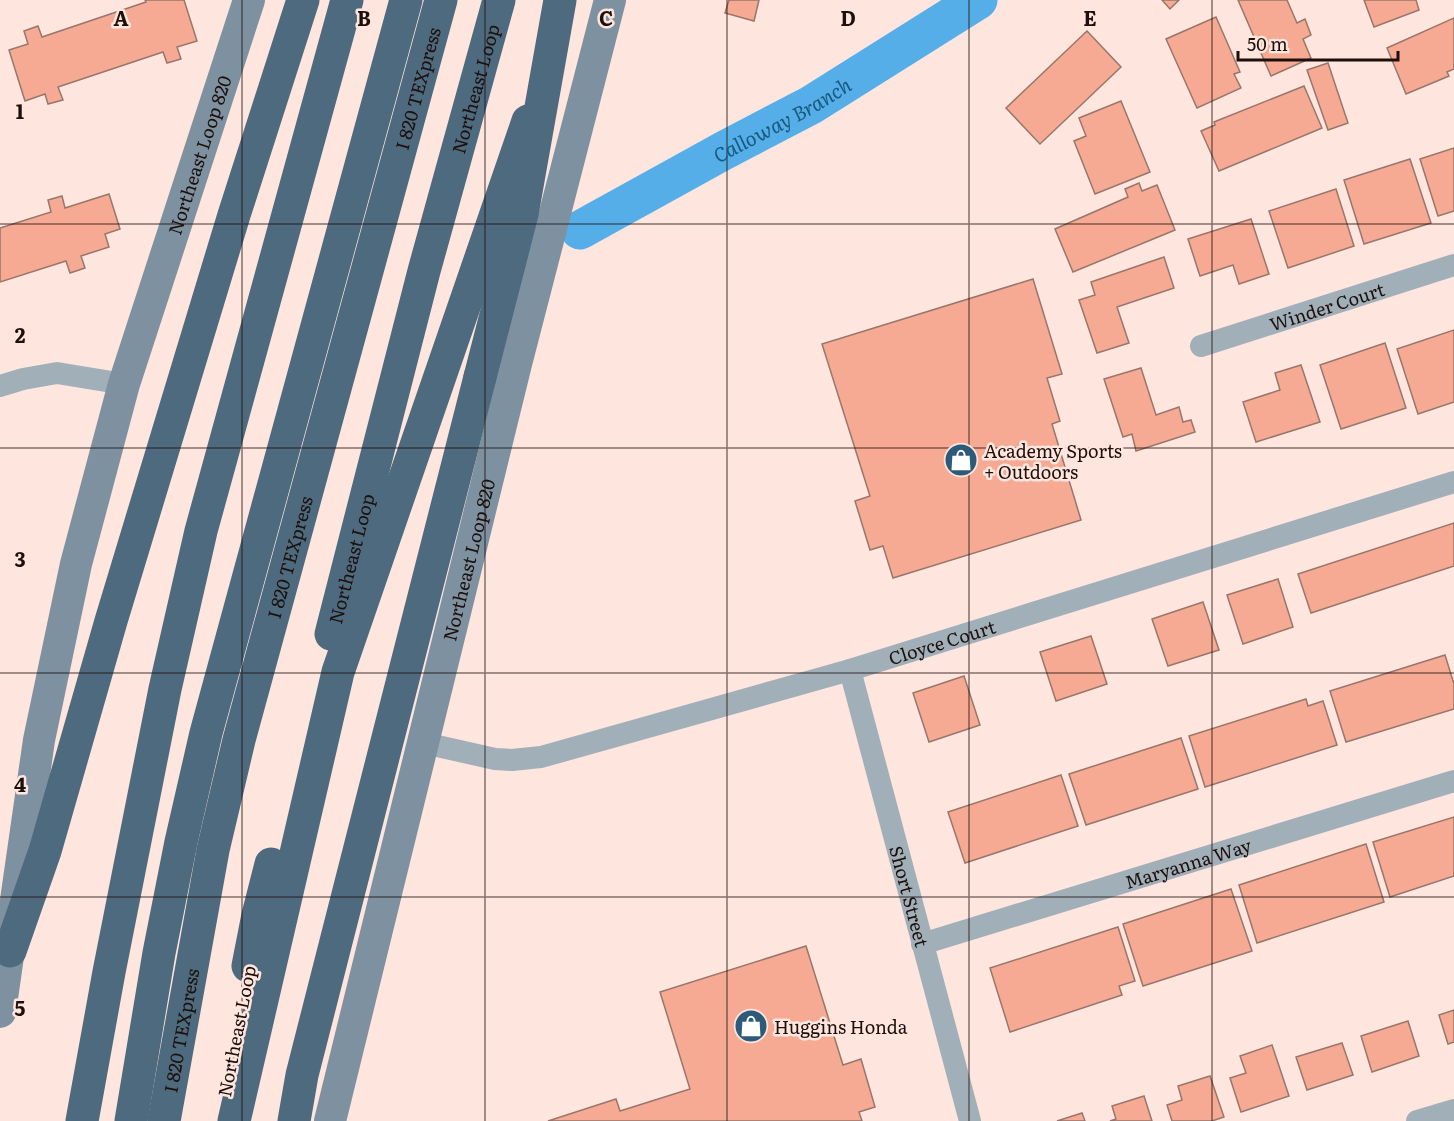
<svg xmlns="http://www.w3.org/2000/svg" width="1454" height="1121" viewBox="0 0 1454 1121" font-family="Literata,serif">
	<style>
		.lines { fill: none; stroke-linecap: round; stroke-linejoin: round }
		.river { stroke: #55aee8; stroke-width: 39 }
		.building { fill: #f6aa93; stroke: #99766b; stroke-width: 1.5 }
		.street { stroke: #a1afb9; stroke-width: 22 }
		.secondary { stroke: #7d91a0; stroke-width: 32 }
		.highway { stroke: #4d6a7e; stroke-width: 33 }
		.highway-bridge { stroke: #4d6a7e; stroke-width: 33 }
		.grid { fill: none; stroke: #1d100c; stroke-width: 1.5; stroke-opacity: 0.55 }
		.labels { text-anchor: middle; dominant-baseline: central; stroke-width: 5; stroke-linejoin: round; paint-order: stroke }
		.street-label { font-size: 18px; fill: #1d100c; stroke: #fee5de }
		.poi-label { font-size: 18px; fill: #1d100c; stroke: #fee5de; text-anchor: start }
		.water-label { font-size: 20px; font-style: italic; fill: #175a80; stroke: #fee5de }
		.grid-label { font-size: 20px; text-anchor: middle; font-weight: bold; fill: #1d100c; stroke: #fee5de; stroke-width: 5; stroke-linejoin: round; paint-order: stroke }
	</style>
	<rect width="100%" height="100%" fill="#fee5de"/>
	<g class="lines">
		<!-- river -->
		<path class="river" id="s1" d="M580,230L723,151L811,105L978,0"/>
	</g>
	<!-- building -->
	<g class="building">
		<polygon points="145,0 184,0 197,41 177,47 181,59 167,63 163,52 58,87 63,100 48,104 45,94 25,101 9,50 28,44 24,31 38,26 42,37 146,2"/>
		<polygon points="729,0 759,0 754,21 725,13"/>
		<polygon points="1162,0 1179,0 1170,9"/>
		<polygon points="1238,0 1287,0 1297,23 1305,19 1311,35 1303,39 1311,58 1271,76"/>
		<polygon points="1364,0 1416,0 1419,10 1374,27"/>
		<polygon points="1216,17 1240,72 1234,74 1241,88 1197,108 1166,39"/>
		<polygon points="1454,18 1454,69 1447,72 1449,76 1406,94 1387,48"/>
		<polygon points="1087,31 1121,67 1040,144 1006,108"/>
		<polygon points="1328,63 1348,123 1328,130 1307,70"/>
		<polygon points="1304,86 1322,128 1219,171 1201,131 1215,125 1214,122"/>
		<polygon points="1121,101 1150,172 1095,194 1074,141 1086,136 1079,118"/>
		<polygon points="1454,148 1454,211 1438,216 1420,159"/>
		<polygon points="1410,159 1431,223 1364,244 1344,180"/>
		<polygon points="1139,183 1142,191 1157,185 1175,230 1073,272 1055,229 1128,197 1125,189"/>
		<polygon points="1336,189 1354,246 1288,268 1269,211"/>
		<polygon points="109,194 120,229 105,234 109,247 81,256 85,268 70,273 66,261 0,282 0,228 51,212 48,200 62,196 65,208"/>
		<polygon points="1251,219 1269,274 1239,284 1233,265 1200,276 1188,239"/>
		<polygon points="1164,257 1174,288 1117,307 1129,343 1097,353 1079,300 1095,295 1091,282"/>
		<polygon points="1033,279 1062,374 1047,378 1060,421 1052,424 1081,520 893,578 883,546 870,550 855,501 870,496 822,344"/>
		<polygon points="1454,330 1454,402 1418,414 1397,349"/>
		<polygon points="1385,343 1406,408 1341,429 1320,365"/>
		<polygon points="1301,365 1320,422 1256,442 1243,402 1280,390 1275,373"/>
		<polygon points="1141,368 1156,415 1179,407 1183,422 1191,420 1195,432 1136,451 1132,434 1123,437 1104,379"/>
		<polygon points="1454,523 1454,566 1311,613 1298,574"/>
		<polygon points="1278,579 1293,627 1243,644 1227,595"/>
		<polygon points="1203,602 1219,650 1168,666 1152,619"/>
		<polygon points="1091,636 1107,684 1056,701 1040,652"/>
		<polygon points="1445,655 1454,684 1454,709 1346,742 1330,691"/>
		<polygon points="964,676 980,725 929,742 913,693"/>
		<polygon points="1306,699 1308,706 1323,701 1337,745 1205,787 1189,736"/>
		<polygon points="1181,738 1198,789 1086,825 1069,774"/>
		<polygon points="1061,775 1078,826 965,863 948,812"/>
		<polygon points="1454,817 1454,876 1390,897 1373,842"/>
		<polygon points="1366,844 1384,902 1257,943 1239,885"/>
		<polygon points="1231,889 1252,951 1143,986 1123,924"/>
		<polygon points="1118,927 1135,981 1119,986 1122,995 1010,1032 990,968"/>
		<polygon points="806,946 843,1065 861,1059 875,1107 859,1112 862,1121 548,1121 616,1099 620,1111 690,1089 660,992"/>
		<polygon points="1454,1010 1454,1042 1448,1044 1439,1015"/>
		<polygon points="1408,1021 1419,1056 1372,1072 1361,1036"/>
		<polygon points="1342,1043 1353,1075 1307,1090 1296,1057"/>
		<polygon points="1272,1045 1289,1096 1241,1112 1230,1078 1246,1073 1240,1056"/>
		<polygon points="1210,1076 1224,1117 1212,1121 1172,1121 1167,1105 1182,1100 1178,1086"/>
		<polygon points="1144,1096 1152,1121 1110,1121 1116,1119 1112,1106"/>
		<polygon points="1082,1113 1085,1121 1057,1121"/>
	</g>
	<g class="lines">
		<!-- street -->
		<g class="street">
			<path id="s2" d="M1201,346L1454,265"/>
			<polyline points="0,386 23,379 57,373 124,384"/>
			<path id="s3" d="M850,670L970,1121"/>
			<path id="s4" d="M424,743L495,759L512,760L541,757L850,670L1454,482"/>
			<path id="s5" d="M922,944L1454,781"/>
			<polyline points="1417,1121 1454,1110"/>
		</g>
		<!-- secondary -->
		<g class="secondary">
			<path id="s6" d="M0,1012L39,740L76,564L124,384L249,0"/>
			<path id="s7" d="M330,1121L516,364L610,0"/>
		</g>
		<!-- highway -->
		<g class="highway">
			<path id="s8" d="M331,634L424,271L499,0"/>
			<polyline points="10,951 45,851 111,621 234,215 303,0"/>
			<polyline points="248,966 258,915 271,864"/>
			<polyline points="82,1121 109,972 165,689 201,531 347,0"/>
			<polyline points="131,1121 159,953 181,842 206,733 406,0"/>
			<path id="s9" d="M164,1121L213,850L239,740L441,0"/>
			<polyline points="234,1121 338,672 528,121"/>
			<polyline points="294,1121 302,1075 480,377"/>
		</g>
		<!-- highway-bridge -->
		<polyline class="highway-bridge" points="480,377 522,214 560,0"/>
	</g>
	<!-- grid -->
	<path class="grid" d="M242,0V1121M485,0V1121M727,0V1121M969,0V1121M1212,0V1121M0,224H1454M0,448H1454M0,673H1454M0,897H1454"/>
	<!-- icons -->
	<defs>
		<g id="shop-disc" transform="scale(1.725)"><circle r="9.5" fill="#2c5b79" stroke="#fee5de"/><path d="M-5-2.5h2.3a2.7 3.5 0 0 1 5.4 0H5L5.5 6h-11ZM-1.5-2.5h3a1.5 2.3 0 0 0-3 0Z" fill="#fff"/></g>
	</defs>
	<g fill-rule="evenodd">
		<use href="#shop-disc" x="961" y="460"/>
		<use href="#shop-disc" x="751" y="1026"/>
	</g>
	<g class="labels">
		<!-- street labels -->
		<g class="street-label">
			<text stroke="none"><textPath href="#s9" startOffset="1064">I 820 TEXpress</textPath></text>
			<text stroke="none"><textPath href="#s8" startOffset="564">Northeast Loop</textPath></text>
			<text stroke="none"><textPath href="#s6" startOffset="882">Northeast Loop 820</textPath></text>
			<text stroke="none"><textPath href="#s2" startOffset="132">Winder Court</textPath></text>
			<text stroke="none"><textPath href="#s9" startOffset="578">I 820 TEXpress</textPath></text>
			<text stroke="none"><textPath href="#s8" startOffset="78">Northeast Loop</textPath></text>
			<text stroke="none"><textPath href="#s7" startOffset="578">Northeast Loop 820</textPath></text>
			<text stroke="none"><textPath href="#s4" startOffset="536">Cloyce Court</textPath></text>
			<text stroke="none"><textPath href="#s5" startOffset="278">Maryanna Way</textPath></text>
			<text stroke="none"><textPath href="#s3" startOffset="234">Short Street</textPath></text>
			<text stroke="none"><textPath href="#s9" startOffset="92">I 820 TEXpress</textPath></text>
			<text transform="translate(236 1031) rotate(-79)">Northeast Loop</text>
		</g>
		<!-- poi labels -->
		<g class="poi-label">
			<text x="984" y="450">Academy Sports<tspan x="984" dy="21">+ Outdoors</tspan></text>
			<text x="774" y="1026">Huggins Honda</text>
		</g>
		<!-- water labels -->
		<g class="water-label">
			<text stroke="none"><textPath href="#s1" startOffset="230">Calloway Branch</textPath></text>
		</g>
	</g>
	<g class="grid-label">
		<text x="121" y="26">A</text>
		<text x="364" y="26">B</text>
		<text x="606" y="26">C</text>
		<text x="848" y="26">D</text>
		<text x="1090" y="26">E</text>
		<text x="20" y="119">1</text>
		<text x="20" y="343">2</text>
		<text x="20" y="567">3</text>
		<text x="20" y="792">4</text>
		<text x="20" y="1016">5</text>
	</g>
	<!-- scale -->
	<path d="M1238 51v9h160v-9" fill="none" stroke="#1d100c" stroke-width="3"/>
	<text x="1247" y="51" font-size="18" fill="#1d100c" stroke="#fee5de" stroke-width="4.5" paint-order="stroke">50 m</text>
</svg>
